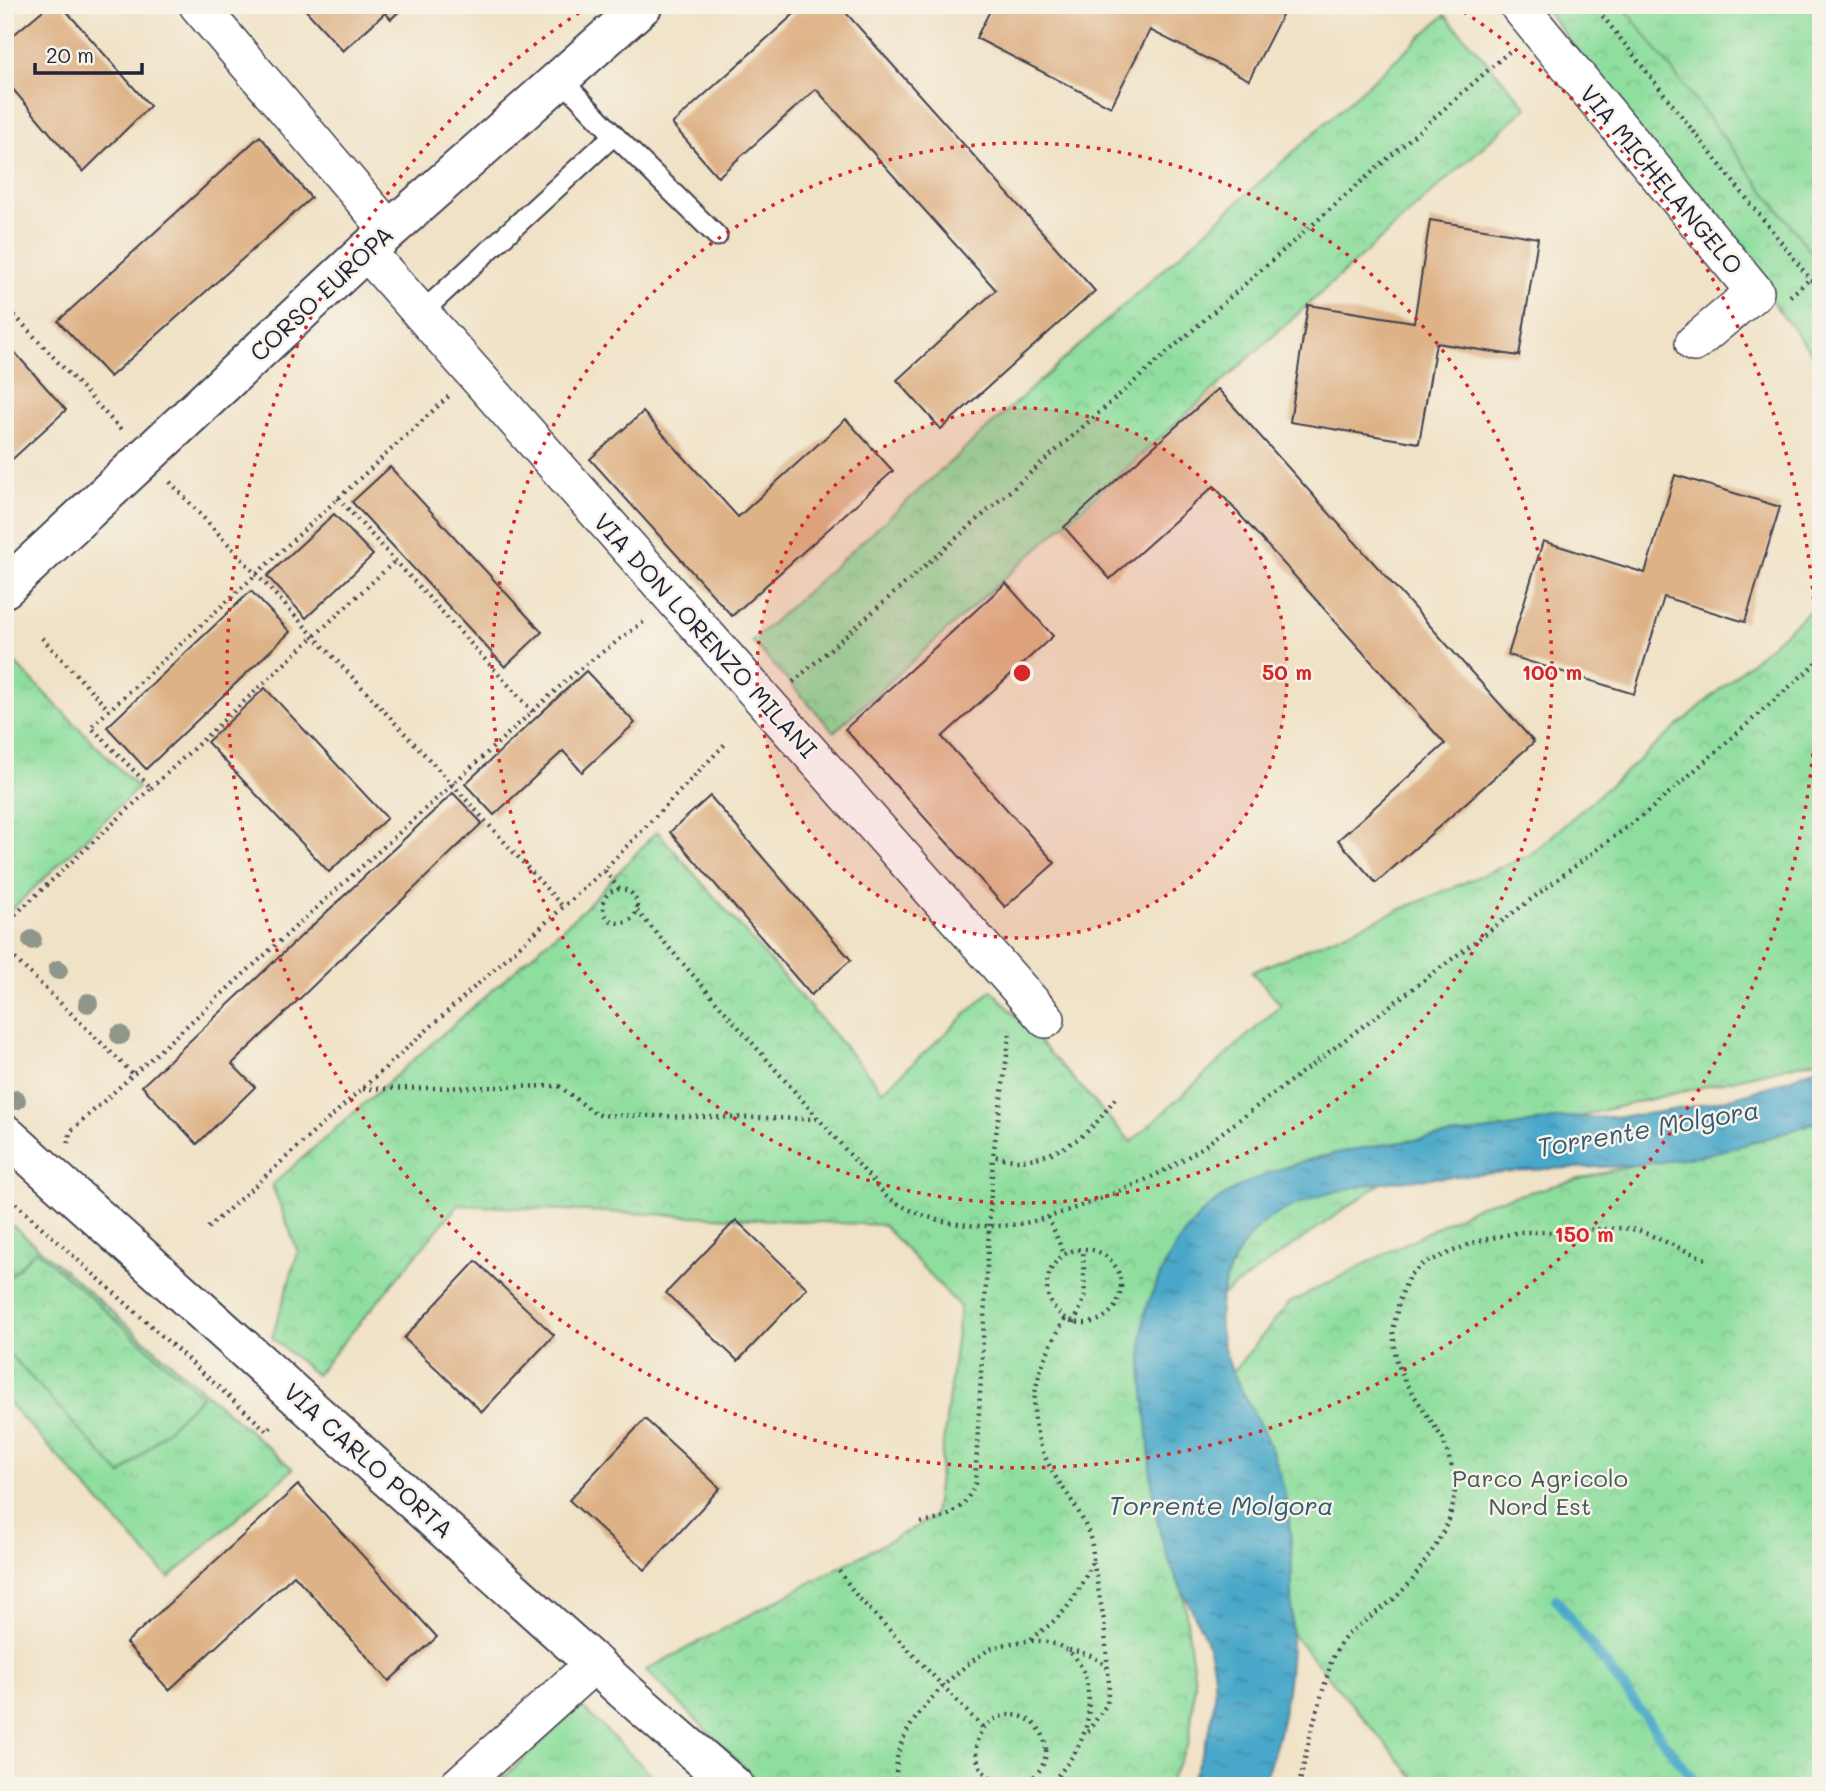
<svg xmlns="http://www.w3.org/2000/svg" width="1826" height="1791" viewBox="0 0 1826 1791" font-family="Mali,sans-serif">
	<style>
		.grass { fill: url(#grass-tufts); stroke: #58806c; stroke-width: 2 }
		.park { fill: url(#park-crowns); stroke: #58806c; stroke-width: 2 }
		.water { fill: url(#water-ripples); stroke: #366582; stroke-width: 2 }
		.lines { fill: none; stroke-linecap: round; stroke-linejoin: round }
		.stream { stroke: #4aa8c9; stroke-width: 10 }
		.building { fill: #deb287 }
		.lane-casing { stroke: #413f50; stroke-width: 23 }
		.street-casing { stroke: #413f50; stroke-width: 40 }
		.secondary-casing { stroke: #413f50; stroke-width: 42 }
		.path { stroke: #413f50; stroke-width: 4.5; stroke-dasharray: 2 5; stroke-linecap: butt }
		.lane { stroke: #fff; stroke-width: 19 }
		.street { stroke: #fff; stroke-width: 37 }
		.secondary { stroke: #fff; stroke-width: 38 }
		.tree { fill: #90978a }
		.ring { fill: none; stroke: #d62828; stroke-width: 3.5; stroke-dasharray: 3.5 7 }
		.labels { text-anchor: middle; dominant-baseline: central; stroke-width: 5; stroke-linejoin: round; paint-order: stroke }
		.street-label { font-size: 24px; fill: #22223b; stroke: #f7f3e8 }
		.park-label { font-size: 24px; fill: #425a59; stroke: #f7f3e8 }
		.water-label { font-size: 26px; font-style: italic; fill: #325874; stroke: #f7f3e8 }
		.centre { fill: #d62828; stroke: #f7f3e8; stroke-width: 3.5 }
		.ring-label { font-size: 21px; text-anchor: middle; font-weight: bold; fill: #d62828; stroke: #f7f3e8; stroke-width: 5; stroke-linejoin: round; paint-order: stroke }
	</style>
	<defs>
		<pattern id="grass-tufts" width="24" height="20" patternUnits="userSpaceOnUse" patternTransform="scale(1.75)"><rect width="24" height="20" fill="#8ede9e"/><path d="M3 7l-1-3M5 7V3M7 7l1-3M15 17l-1-3M17 17v-4M19 17l1-3" fill="none" stroke="#7abe89"/></pattern>
		<pattern id="park-crowns" width="20" height="18" patternUnits="userSpaceOnUse" patternTransform="scale(1.75)"><rect width="20" height="18" fill="#8ede9e"/><path d="M2 6a3 3 0 1 1 6 0M12 15a3 3 0 1 1 6 0" fill="none" stroke="#7abe89"/></pattern>
		<pattern id="water-ripples" width="26" height="14" patternUnits="userSpaceOnUse" patternTransform="scale(1.75)"><rect width="26" height="14" fill="#4aa8c9"/><path d="M2 4q2-2 4 0t4 0M15 11q2-2 4 0t4 0" fill="none" stroke="#3d88a4"/></pattern>
	</defs>
	<rect width="100%" height="100%" fill="#f7f3e8"/>
	<filter id="ink" filterUnits="userSpaceOnUse"><feTurbulence type="fractalNoise" baseFrequency=".0143" numOctaves="2"/><feDisplacementMap in="SourceGraphic" scale="14" xChannelSelector="R" yChannelSelector="G"/><feConvolveMatrix kernelMatrix="1 2 1 2 8 2 1 2 1" color-interpolation-filters="sRGB"/></filter>
	<filter id="wash" filterUnits="userSpaceOnUse"><feTurbulence type="fractalNoise" baseFrequency=".00686" numOctaves="4" result="noise"/><feDisplacementMap in="SourceGraphic" scale="28" xChannelSelector="R" yChannelSelector="G"/><feGaussianBlur stdDeviation="1.57" result="paint"/><feColorMatrix in="noise" values="0 0 0 0 0 0 0 0 0 0 0 0 0 0 0 0 0 1.4 0 .05"/><feComposite in="paint" operator="in"/></filter>
	<g filter="url(#wash)">
		<rect width="100%" height="100%" fill="#f0e2c6"/>
		<!-- grass -->
		<g class="grass">
			<polygon points="1614,5 1821,5 1821,271"/>
			<polygon points="5,653 138,788 5,916"/>
			<polygon points="5,1219 293,1469 169,1578 5,1399"/>
			<polygon points="580,1705 663,1786 495,1786"/>
		</g>
		<!-- park -->
		<g class="park">
			<polygon points="1542,5 1622,5 1821,265 1821,365"/>
			<polygon points="1445,15 1527,107 834,732 752,641"/>
			<polygon points="1821,601 1821,1059 1592,1113 1462,1150 1393,1175 1204,1308 1182,1584 1195,1682 1189,1743 1167,1786 763,1786 646,1670 934,1517 960,1307 883,1225 458,1205 316,1375 272,1338 298,1252 272,1185 584,909 657,831 883,1091 992,990 1131,1142 1281,1005 1252,972 1530,855"/>
			<polygon points="1821,1107 1821,1786 1421,1786 1237,1569 1223,1384 1289,1303 1480,1205 1671,1155"/>
			<polygon points="36,1250 202,1396 121,1475 5,1349 5,1282"/>
		</g>
		<!-- water -->
		<path class="water" d="M1821,1065V1120C1764,1141 1706,1158 1645,1164C1620,1167 1595,1167 1569,1168C1529,1169 1488,1174 1447,1177C1387,1181 1325,1186 1272,1217C1255,1228 1243,1244 1234,1261C1189,1346 1260,1400 1280,1474C1290,1508 1292,1544 1292,1579C1293,1648 1290,1722 1261,1786H1188C1211,1740 1225,1685 1204,1635C1190,1604 1173,1577 1163,1543C1151,1505 1151,1465 1147,1425C1144,1390 1139,1354 1144,1319C1146,1304 1153,1291 1159,1278C1176,1241 1198,1209 1235,1189C1310,1148 1401,1143 1484,1131C1513,1127 1542,1119 1571,1117C1584,1117 1596,1118 1609,1117C1632,1116 1655,1113 1677,1109C1726,1101 1776,1087 1821,1065Z"/>
		<g class="lines">
			<!-- stream -->
			<polyline class="stream" points="1556,1599 1698,1786"/>
		</g>
		<g id="blocks">
			<!-- building -->
			<g class="building">
				<polygon points="49,5 61,5 150,106 83,172 5,80 5,42"/>
				<polygon points="301,5 406,5 391,19 385,13 343,51"/>
				<polygon points="804,5 839,5 1095,291 941,429 897,380 996,290 816,89 718,177 672,124"/>
				<polygon points="993,5 1287,5 1249,80 1150,30 1111,107 976,38"/>
				<polygon points="260,136 311,198 110,377 58,321"/>
				<polygon points="1430,220 1538,238 1519,356 1436,343 1419,443 1290,422 1308,305 1414,322"/>
				<polygon points="9,346 66,410 5,466 5,349"/>
				<polygon points="1218,389 1534,742 1376,883 1338,840 1445,744 1214,486 1110,579 1064,527"/>
				<polygon points="643,412 738,517 846,419 893,471 732,616 590,459"/>
				<polygon points="390,467 542,632 505,667 352,502"/>
				<polygon points="1675,475 1780,507 1745,622 1664,597 1634,694 1508,655 1543,541 1645,573"/>
				<polygon points="334,514 373,555 306,618 267,576"/>
				<polygon points="1006,583 1053,636 942,737 1055,863 1005,907 845,729"/>
				<polygon points="251,591 290,632 146,769 107,727"/>
				<polygon points="586,671 635,723 582,772 563,751 494,815 465,784"/>
				<polygon points="265,688 387,818 329,872 207,742"/>
				<polygon points="453,793 482,823 232,1064 255,1087 197,1144 142,1086"/>
				<polygon points="710,796 851,960 811,995 670,832"/>
				<polygon points="736,1220 807,1288 738,1361 666,1293"/>
				<polygon points="476,1261 554,1335 482,1412 404,1338"/>
				<polygon points="645,1419 720,1488 645,1570 569,1500"/>
				<polygon points="298,1485 437,1637 389,1681 294,1575 169,1690 126,1643"/>
			</g>
		</g>
	</g>
	<g filter="url(#ink)">
		<use href="#blocks" fill-opacity="0" stroke="#413f50" stroke-width="2"/>
		<g class="lines">
			<!-- lane casing -->
			<g class="lane-casing">
				<g id="lane">
					<polyline points="560,78 614,135 717,236"/>
					<polyline points="421,313 614,135"/>
				</g>
			</g>
			<!-- street casing -->
			<g class="street-casing">
				<g id="street">
					<polyline points="198,5 389,230"/>
					<polyline points="1518,5 1755,292 1694,343"/>
					<polyline points="366,251 1046,1019"/>
					<polyline points="458,1786 595,1663"/>
				</g>
			</g>
			<!-- secondary casing -->
			<g class="secondary-casing">
				<g id="secondary">
					<polyline points="5,588 366,251 643,5"/>
					<polyline points="5,1134 628,1694 734,1786"/>
				</g>
			</g>
			<!-- path -->
			<g class="path">
				<polyline points="1594,5 1821,293"/>
				<polyline points="1790,296 1810,279"/>
				<polyline points="5,305 121,430"/>
				<polyline points="170,482 453,785 563,907"/>
				<polyline points="338,498 533,712"/>
				<polyline points="42,638 109,710"/>
				<polyline points="793,682 1511,50"/>
				<polyline points="151,788 395,561"/>
				<circle cx="620" cy="906" r="17"/>
				<polyline points="619,889 604,870 726,743"/>
				<path d="M637,911L886,1196C925,1224 979,1231 1025,1223C1050,1218 1074,1208 1097,1200C1139,1184 1170,1170 1207,1144L1652,808L1821,659"/>
				<polyline points="5,924 151,788 91,727 449,396"/>
				<polyline points="5,949 133,1074"/>
				<path d="M1010,1034L993,1156C1002,1158 1011,1160 1020,1160C1046,1159 1076,1144 1093,1126C1102,1117 1109,1106 1117,1096"/>
				<polyline points="363,1089 559,1086 597,1115 817,1119"/>
				<polyline points="68,1143 70,1132 567,680 581,668 646,620"/>
				<polyline points="5,1194 267,1431 274,1424"/>
				<polyline points="1048,1217 1064,1254"/>
				<polyline points="208,1228 604,870"/>
				<circle cx="1084" cy="1286" r="37"/>
				<path d="M1065,1319C1037,1367 1021,1409 1048,1463C1053,1474 1061,1485 1068,1495C1081,1515 1094,1536 1093,1560"/>
				<polyline points="1074,1323 1085,1297 1083,1249"/>
				<path d="M921,1523C948,1519 964,1510 975,1484L993,1156"/>
				<polyline points="839,1571 857,1596 984,1729"/>
				<path d="M1030,1639C1065,1616 1076,1599 1093,1560L1104,1621L1109,1684L1107,1704L1086,1734"/>
				<path d="M1069,1650C1084,1653 1097,1656 1107,1668"/>
				<circle cx="1011" cy="1750" r="35"/>
				<polyline points="1030,1779 1036,1786"/>
				<path d="M896,1786C896,1772 896,1756 901,1744C914,1711 957,1669 987,1651C994,1646 1003,1645 1012,1643C1053,1635 1083,1648 1088,1692C1093,1731 1074,1759 1048,1786"/>
				<polyline points="1299,1786 1310,1735 1332,1659 1340,1644 1348,1634 1394,1599 1411,1582 1436,1545 1449,1520 1454,1501 1456,1479 1443,1439 1405,1382 1396,1359 1393,1331 1399,1301 1409,1276 1423,1264 1475,1242 1519,1232 1551,1232 1621,1228 1638,1230 1708,1260"/>
			</g>
			<!-- lane -->
			<use href="#lane" class="lane"/>
			<!-- street -->
			<use href="#street" class="street"/>
			<!-- secondary -->
			<use href="#secondary" class="secondary"/>
		</g>
		<!-- trees -->
		<g class="tree">
			<circle cx="32" cy="940" r="10"/>
			<circle cx="58" cy="970" r="10"/>
			<circle cx="88" cy="1003" r="10"/>
			<circle cx="120" cy="1035" r="10"/>
			<circle cx="16" cy="1100" r="10"/>
		</g>
	</g>
	<!-- distance rings -->
	<circle cx="1022" cy="673" r="265" fill="#d62828" fill-opacity=".12"/>
	<g class="ring">
		<circle cx="1022" cy="673" r="265"/>
		<circle cx="1022" cy="673" r="530"/>
		<path d="M1455 6A795 795 0 1 1 589 6"/>
	</g>
	<g class="labels">
		<!-- street labels -->
		<g class="street-label">
			<text transform="translate(1662 179) rotate(50)">VIA MICHELANGELO</text>
			<text transform="translate(321 293) rotate(-43)">CORSO EUROPA</text>
			<text transform="translate(706 635) rotate(48)">VIA DON LORENZO MILANI</text>
			<text transform="translate(369 1460) rotate(42)">VIA CARLO PORTA</text>
		</g>
		<!-- park labels -->
		<g class="park-label">
			<text x="1540" y="1477">Parco Agricolo<tspan x="1540" dy="28">Nord Est</tspan></text>
		</g>
		<!-- water labels -->
		<g class="water-label">
			<text transform="translate(1648 1128) rotate(-10)">Torrente Molgora</text>
			<text x="1221" y="1505">Torrente Molgora</text>
		</g>
	</g>
	<circle cx="1022" cy="673" r="10" class="centre"/>
	<g class="ring-label">
		<text x="1287" y="680">50 m</text>
		<text x="1552" y="680">100 m</text>
		<text x="1584" y="1242">150 m</text>
	</g>
	<!-- margin -->
	<rect width="1826" height="1791" fill="none" stroke="#f7f3e8" stroke-width="28"/>
	<!-- scale -->
	<path d="M35 63v10h107v-10" fill="none" stroke="#22223b" stroke-width="3.5"/>
	<text x="46" y="63" font-size="21" fill="#22223b" stroke="#f7f3e8" stroke-width="5" paint-order="stroke">20 m</text>
</svg>
